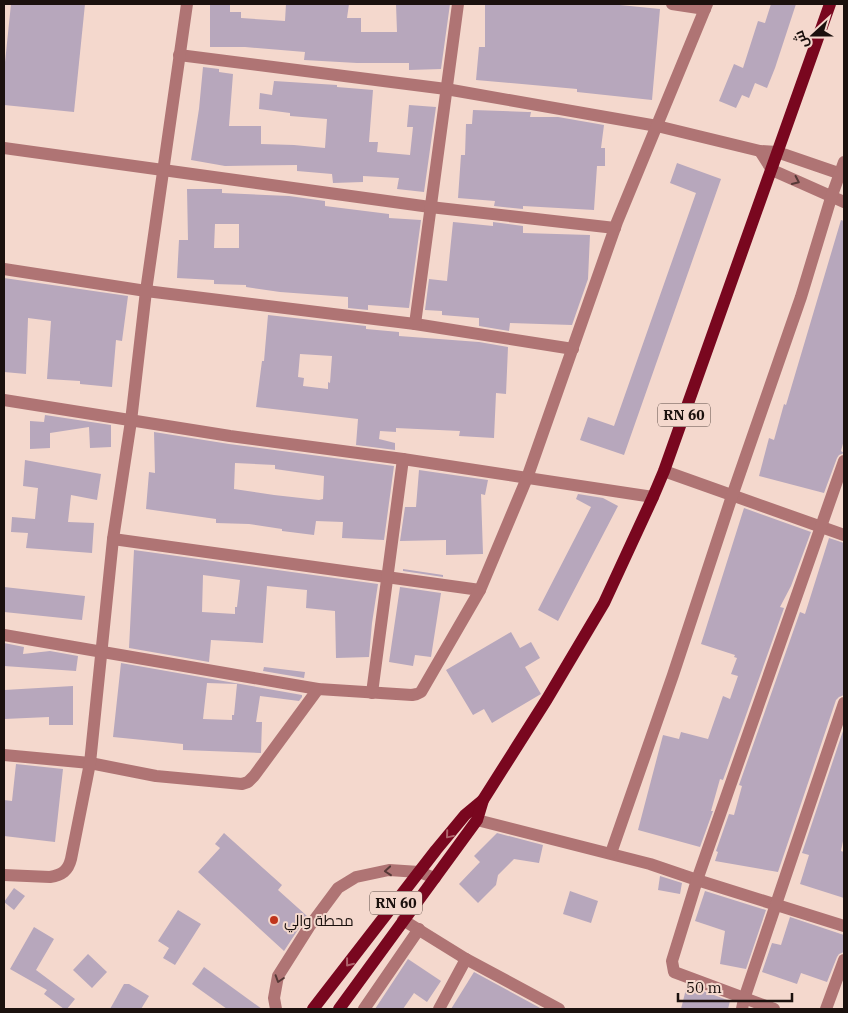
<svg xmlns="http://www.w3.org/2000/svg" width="848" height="1013" viewBox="0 0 848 1013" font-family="'IBM Plex Serif',Cairo,serif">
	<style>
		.building { fill: #b7a7bc; fill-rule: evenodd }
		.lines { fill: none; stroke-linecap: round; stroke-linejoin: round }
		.minor { stroke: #af7474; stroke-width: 12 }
		.major { stroke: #79071f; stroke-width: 12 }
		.oneway { stroke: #563937 }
		.oneway2 { stroke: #b0656d }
		.poi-dot { fill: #c0351c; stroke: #f4d8cd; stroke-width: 2 }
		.labels { text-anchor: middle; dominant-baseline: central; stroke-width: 4; stroke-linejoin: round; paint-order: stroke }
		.shield { fill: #f4d8cd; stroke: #5c4d47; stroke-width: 1 }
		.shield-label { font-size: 14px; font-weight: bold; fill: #1b110e }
		.poi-label { font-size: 15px; fill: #1b110e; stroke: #f4d8cd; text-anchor: start }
	</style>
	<rect width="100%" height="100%" fill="#f4d8cd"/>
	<!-- building -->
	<g class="building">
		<polygon points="11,4 85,4 74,112 4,105 4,72"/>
		<polygon points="210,4 230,4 230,12 241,12 241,18 285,21 286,4 349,4 347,18 361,18 361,32 397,32 396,4 450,4 441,69 409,70 409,63 357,63 304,60 305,52 245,47 210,47"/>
		<polygon points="485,4 620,4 620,5 660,9 652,100 577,92 577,89 476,80 479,47 485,47"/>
		<polygon points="771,4 796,4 775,68 767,88 755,83 749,98 742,95 736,108 719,101 734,64 743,68 758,21 765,23"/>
		<polygon points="203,67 219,69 219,72 233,74 229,126 261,126 261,144 294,145 325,148 327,119 290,116 290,113 259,109 260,93 272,95 274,81 337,85 337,87 373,90 369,142 378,142 377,152 410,155 413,127 407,127 409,105 436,107 424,192 397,189 399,178 363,176 363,182 333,183 332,174 297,171 297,165 225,166 191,160 199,109"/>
		<polygon points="473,110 528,112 531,112 530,117 558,117 604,125 601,148 605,148 605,166 597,166 594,210 523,206 523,209 494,206 495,201 458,198 461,155 465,155 466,124 472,124"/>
		<polygon points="677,163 721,179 624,455 580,440 588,417 614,426 696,193 670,183"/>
		<path d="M187,189H222V193L289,196L325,201V206L389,214V218L421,220L409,308L368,305V310L348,308V297L280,292L246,287V285L214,284V280L177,278L179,240H188ZM215,224H239V248H214Z"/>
		<polygon points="841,220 844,221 844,440 841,451 844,453 839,455 837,458 824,493 759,476 769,438 774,440 784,404 786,405"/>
		<polygon points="453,222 493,226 493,222 523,226 523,233 590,235 588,279 572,325 510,323 509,331 479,326 479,318 442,315 442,311 425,310 429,279 447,281"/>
		<polygon points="4,278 128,296 122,341 116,340 112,387 80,384 80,381 47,379 51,321 28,318 26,374 4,372"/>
		<path d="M268,315L366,326V329L399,332V336L479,342L508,347L506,394L496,393L494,438L459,436L460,431L396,428V432L380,431L379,439L395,443V450L356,445L358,419L256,407L262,361H264ZM300,354L332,356L330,383L328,382V389L303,386L304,378L298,377Z"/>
		<polygon points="45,415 111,425 111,447 90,448 89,427 50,433 50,448 30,449 30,421 44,422"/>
		<path d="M154,432L229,444L394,466L384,540L342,538L343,522L316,521L314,535L282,531V529L249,524L216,523V519L146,509L149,472L155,473ZM235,463L275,465V469L324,476L323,499L319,500L274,495L234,489Z"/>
		<polygon points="25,460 101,474 97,500 71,495 68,522 94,523 92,553 26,548 28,533 11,532 12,517 35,519 38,488 23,486"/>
		<polygon points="419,470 488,480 485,495 481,494 483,554 446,555 446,540 400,541 405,507 416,507"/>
		<polygon points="578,494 603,498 618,506 558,621 538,610 591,507 576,499"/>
		<polygon points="744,508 811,532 791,586 780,607 784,608 723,780 720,779 711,811 713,811 700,847 638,830 663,735 679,739 681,732 708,739 723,696 730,699 738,676 731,674 737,658 734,657 735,655 701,644"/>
		<polygon points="829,538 844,543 844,695 839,697 836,700 778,872 715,861 718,852 716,851 729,814 734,815 742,786 739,785 800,612 805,614"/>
		<path d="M134,550L378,584L372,623L369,657L336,658L335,611L306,608L307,590L267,586L263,643L211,640L209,662L129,648ZM203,575L240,580L237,607H235V614L202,612Z"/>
		<polygon points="403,569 443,575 443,577 403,571"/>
		<polygon points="4,587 85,596 82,620 4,612"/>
		<polygon points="400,587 441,593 431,657 415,655 413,666 389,662"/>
		<polygon points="511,632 520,648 531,642 540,658 525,667 541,694 492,723 484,709 473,715 446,670"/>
		<polygon points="4,643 24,647 23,654 50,651 78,656 76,671 4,666"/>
		<path d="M121,663L302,695V697L299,701L260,696L256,722H262L261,753L183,750V744L113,737ZM207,683L237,684L234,715H232V720L203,719Z"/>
		<polygon points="264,667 305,672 304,678 263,671"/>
		<polygon points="73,686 73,725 49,725 49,717 4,719 4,690"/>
		<polygon points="844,728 844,836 841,851 844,852 844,898 800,884 809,855 802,853"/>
		<polygon points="16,764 63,769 55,842 4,836 4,800 12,801"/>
		<polygon points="224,833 282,885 278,890 307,916 284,951 198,872 220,848 215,844"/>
		<polygon points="497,833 543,845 539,863 514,859 498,875 496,885 478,903 459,884 480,862 474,856"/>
		<polygon points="660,876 682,883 680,894 658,890"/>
		<polygon points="14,888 25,896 14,910 4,902"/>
		<polygon points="570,891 598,901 591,923 563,914"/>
		<polygon points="705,891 766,910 746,969 720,964 725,931 695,921"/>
		<polygon points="178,910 201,924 175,965 163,958 169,948 158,941"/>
		<polygon points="790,917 844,935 844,952 839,954 837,957 827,982 801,973 797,984 762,972 772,943 781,945"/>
		<polygon points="34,927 54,939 36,970 75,999 67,1009 64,1009 44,994 47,990 10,969"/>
		<polygon points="88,954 107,972 92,988 73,970"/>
		<polygon points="408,959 441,981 427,1002 414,993 403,1009 375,1009"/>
		<polygon points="204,967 262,1009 227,1009 192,984"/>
		<polygon points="474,972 542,1009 451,1009"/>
		<polygon points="124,984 129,984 149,996 141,1009 110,1009"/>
		<polygon points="687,985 730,1001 728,1009 681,1009"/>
	</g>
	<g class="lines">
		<!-- minor -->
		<g class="minor">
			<polyline points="672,4 705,9"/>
			<polyline points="179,55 446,89 657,126 760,151 777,152 844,175"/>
			<polyline points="4,148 430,207 615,228"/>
			<polyline points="760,151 772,170 844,202"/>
			<polyline points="4,269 146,291 415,324 573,349"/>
			<polyline points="415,324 458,4"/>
			<polyline points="4,400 230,436 403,459 653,497"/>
			<polyline points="664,471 844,535"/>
			<polyline points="113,539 480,590"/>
			<polyline points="4,635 318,689 412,695 417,694 421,692 480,590 527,478 617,222 707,4"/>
			<polyline points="372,693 403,459"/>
			<polyline points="4,755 90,763 156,776 242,784 248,782 254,776 318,689"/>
			<polyline points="477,820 650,864 697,880 844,926"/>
			<polyline points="611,853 673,675 732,496 801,297 831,198 844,162"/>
			<path d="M4,875L50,877C62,875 68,871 71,859L90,763L113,539L131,421L146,291L187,4"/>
			<polyline points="403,920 466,959 559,1009"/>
			<polyline points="276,1009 274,998 278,976 309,927 338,888 356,877 389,870 419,872 435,878"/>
			<polyline points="364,1009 419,929"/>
			<polyline points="439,1009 466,959"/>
			<polyline points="742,1009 744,999 844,703"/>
			<polyline points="774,1009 674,972 672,961 697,880 844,461"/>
			<polyline points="826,1009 844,960"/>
		</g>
		<!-- major -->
		<g class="major">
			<polyline points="313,1009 436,850 465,815 483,800"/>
			<polyline points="339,1009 477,820 483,800 547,699 604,603 653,497 664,471 830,4"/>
		</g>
	</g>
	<!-- one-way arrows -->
	<defs><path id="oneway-chevron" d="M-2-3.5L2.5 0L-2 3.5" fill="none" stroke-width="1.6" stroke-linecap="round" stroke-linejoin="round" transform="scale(1.25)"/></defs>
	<g class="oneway">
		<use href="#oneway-chevron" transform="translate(796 181) rotate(25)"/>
		<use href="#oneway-chevron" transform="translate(388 871) rotate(175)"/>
		<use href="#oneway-chevron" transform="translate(279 979) rotate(108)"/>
	</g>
	<g class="oneway2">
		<use href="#oneway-chevron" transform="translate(449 835) rotate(130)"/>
		<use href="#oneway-chevron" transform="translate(349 963) rotate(128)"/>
	</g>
	<!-- markers -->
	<circle class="poi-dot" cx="274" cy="920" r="5"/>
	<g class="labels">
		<!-- shield labels -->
		<g class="shield">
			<rect x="658" y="403.5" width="52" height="23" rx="4"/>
			<rect x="370" y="891.5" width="52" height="23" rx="4"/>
		</g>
		<g class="shield-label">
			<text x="684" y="415">RN 60</text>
			<text x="396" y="903">RN 60</text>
		</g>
		<!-- poi labels -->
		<g class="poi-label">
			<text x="284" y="920">محطة والي</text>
		</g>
	</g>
	<!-- border -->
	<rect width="848" height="1013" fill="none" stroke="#1b110e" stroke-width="10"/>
	<!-- north arrow -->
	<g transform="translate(813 35) rotate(249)" stroke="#f4d8cd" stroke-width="4" paint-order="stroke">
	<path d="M0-4L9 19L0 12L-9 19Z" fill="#1b110e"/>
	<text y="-8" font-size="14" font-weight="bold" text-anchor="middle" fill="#1b110e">ش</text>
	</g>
	<!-- scale -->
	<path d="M678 993v8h114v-8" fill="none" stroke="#1b110e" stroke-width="2.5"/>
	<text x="686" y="993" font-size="15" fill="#1b110e" stroke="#f4d8cd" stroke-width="4" paint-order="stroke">50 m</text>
</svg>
